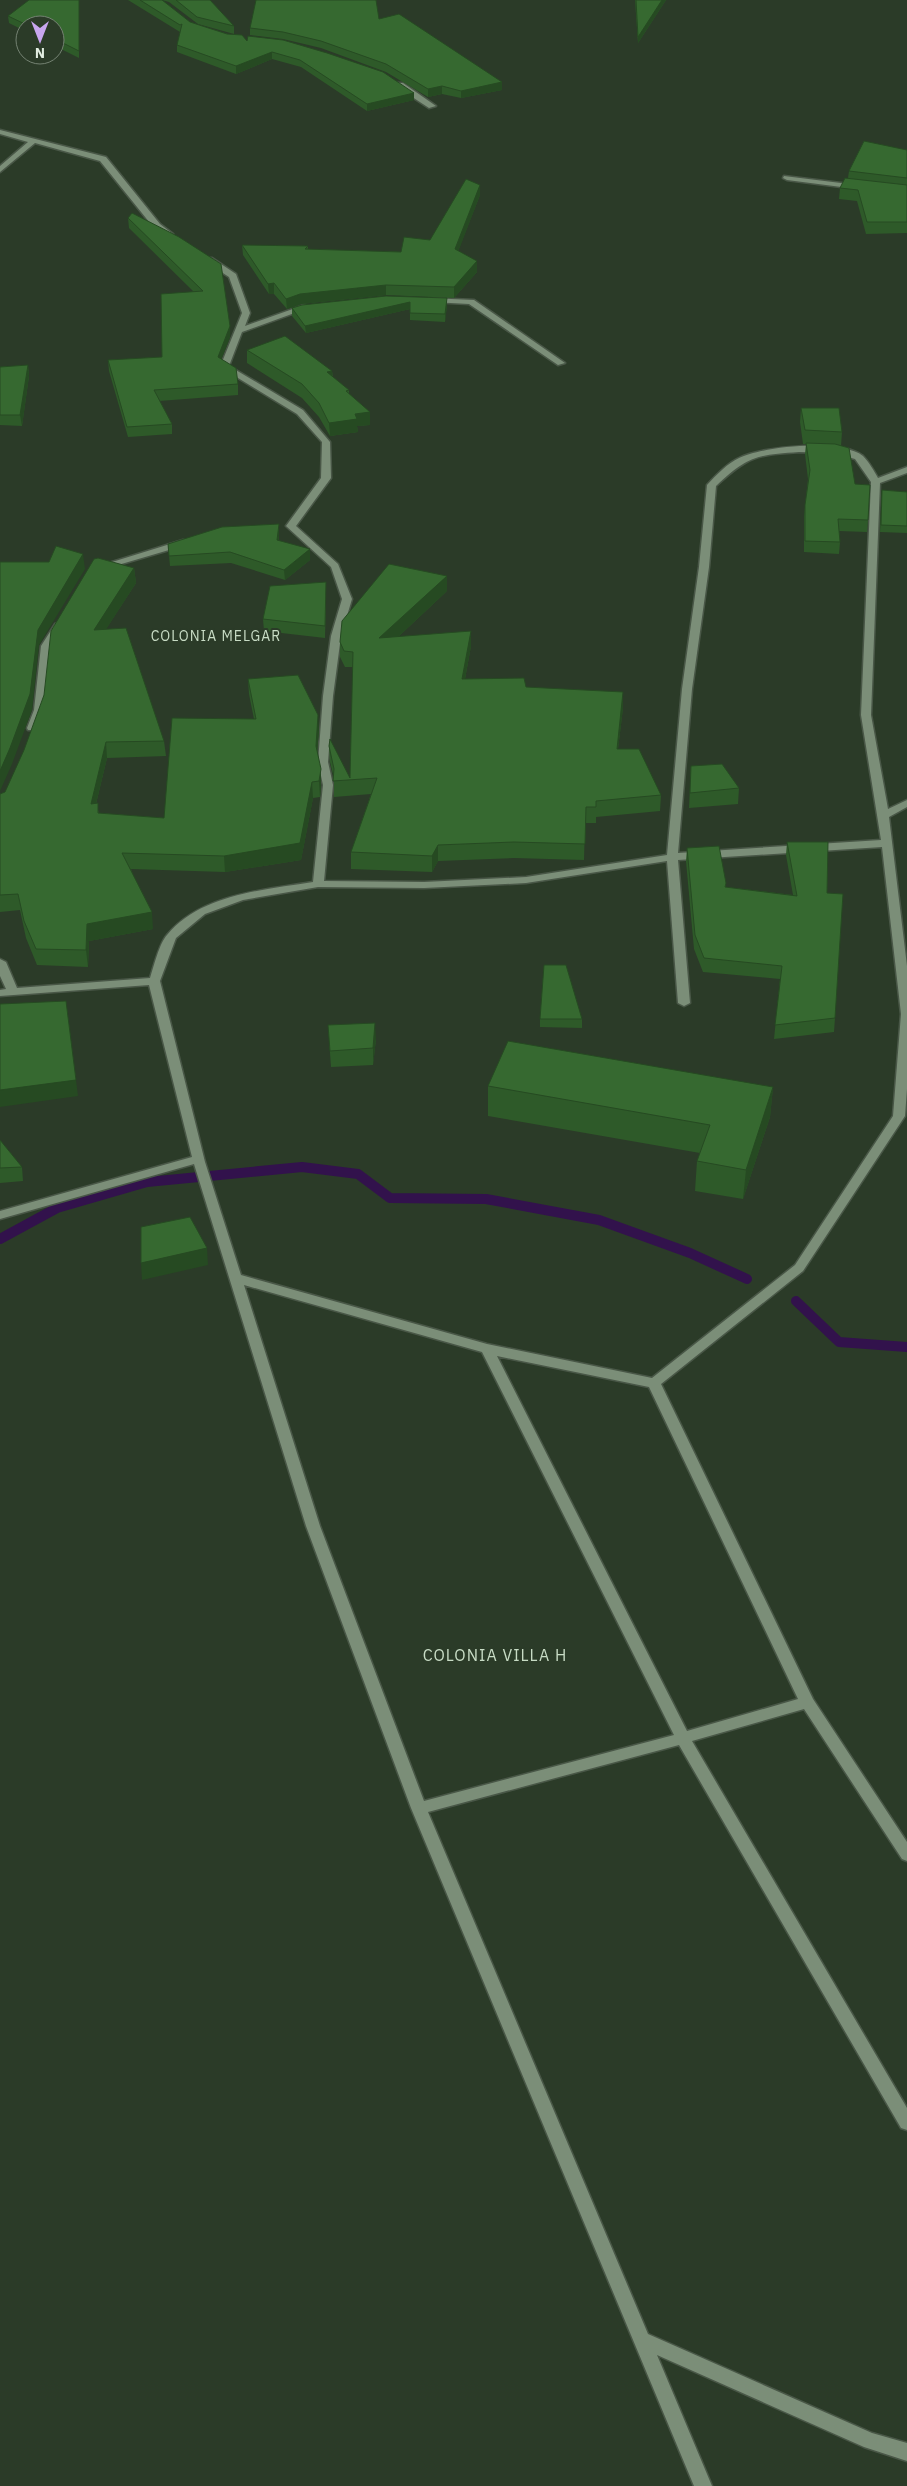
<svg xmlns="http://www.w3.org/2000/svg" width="907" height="2486" viewBox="0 0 907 2486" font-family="'IBM Plex Sans',sans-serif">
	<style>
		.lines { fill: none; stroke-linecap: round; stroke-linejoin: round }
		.stream { stroke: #32124c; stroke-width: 10 }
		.service-casing { stroke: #495747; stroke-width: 3 }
		.minor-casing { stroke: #495747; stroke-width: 3 }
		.service { fill: #7b8e78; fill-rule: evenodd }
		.minor { fill: #7b8e78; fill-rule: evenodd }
		.wall { fill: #2e5a29 }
		.shaded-wall { fill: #264a22 }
		.building { fill: #366930; stroke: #264a22 }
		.labels { text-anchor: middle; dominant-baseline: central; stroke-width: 4; stroke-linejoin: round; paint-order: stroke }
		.far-neighbourhood-label { font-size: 14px; letter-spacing: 1px; fill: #c8dcc5; stroke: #2b3b28 }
		.neighbourhood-label { font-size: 16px; letter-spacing: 1px; fill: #c8dcc5; stroke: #2b3b28 }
	</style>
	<rect width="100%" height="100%" fill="#2b3b28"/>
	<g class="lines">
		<!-- stream -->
		<g class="stream">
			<polyline points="0,1239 57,1208 147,1182 302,1167 358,1174 390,1198 486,1199 599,1220 690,1253 747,1279"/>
			<polyline points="796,1301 839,1342 907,1347"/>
		</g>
		<!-- service casing -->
		<g class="service-casing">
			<polygon id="service" points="784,176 857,185 861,187 857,189 787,180 783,178"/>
		</g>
		<!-- minor casing -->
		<g class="minor-casing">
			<g id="minor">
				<polygon points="397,83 403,83 436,106 429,108 397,87"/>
				<polygon points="0,130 106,157 160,224 173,234 166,236 154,228 100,161 35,143 0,172 0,166 28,142 0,134"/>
				<path d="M206,258H212L236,274L250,313L245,326L304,305L311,307L242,332L229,366L303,410L330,442L331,478L296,526L338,564L352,599L341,636L333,696L328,762L333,785L324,881L424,882L526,877L667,855L682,689L699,567L707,485C716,475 728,463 739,458C763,446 841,439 863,456C869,462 874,471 878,478L907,467V473L880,483L871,715L888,809L907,800V807L889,817L907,966V1089L905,1116L803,1271L661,1384L813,1699L907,1842V1861L902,1859L804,1709L692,1741L907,2108V2130L901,2128L679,1745L428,1812L648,2334L872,2433L907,2443V2461L864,2447L657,2355L712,2486H694L411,1808L306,1526L194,1164L0,1219V1211L192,1157L149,985L0,996V990L6,989L0,976V959L6,962L17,988L150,978C154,966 159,944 167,935C201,894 264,890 313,882L323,785L318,762L323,696L331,636L342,599L331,567L286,526L321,478L322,442L297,414L220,367L242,313L229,277L206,262ZM799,452L834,453L855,459L871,482L861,715L881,840L678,853L692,689L709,567L716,486C748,456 756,455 799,452ZM882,847L901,1014L893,1116L795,1265L652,1378L487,1344L241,1275L205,1162L160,981L176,938L205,914L243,900L318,887L424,888L526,883L667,861L678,1003L684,1006L690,1003L678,860ZM244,1285L482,1352L674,1735L424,1801L320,1526ZM497,1356L649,1387L798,1699L687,1731Z"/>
				<polygon points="429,298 474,300 565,363 558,365 469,304 432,302 429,302"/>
				<polygon points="183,540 186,541 186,545 101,570 96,567"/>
				<polygon points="58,623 63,626 51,646 44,710 36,730 28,730 27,728 34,710 41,646 55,624"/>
			</g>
		</g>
		<!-- service -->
		<use href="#service" class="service"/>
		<!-- minor -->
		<use href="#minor" class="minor"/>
	</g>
	<!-- wall -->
	<g class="wall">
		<polygon points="79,0 79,58 55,46 55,25 25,25 25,31 9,23 8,16"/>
		<polygon points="128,0 210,0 234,26 234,34 198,24 169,2 162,0 190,22 414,93 414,100 367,111 301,67 272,59 236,74 177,52 177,45 180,32"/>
		<polygon points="635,0 666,0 638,43"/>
		<polygon points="379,19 502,82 502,90 461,98 442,94 428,97 386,72 321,48 283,39 250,35 250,28"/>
		<polygon points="907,150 907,233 866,234 857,201 839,199 840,188 848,178 849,171"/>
		<polygon points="480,195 458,251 477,272 454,298 386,295 301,304 287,309 274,294 269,294 243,255 242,245 308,246 308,249 401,252 430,240"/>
		<polygon points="128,218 179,237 230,326 230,337 221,359 238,384 238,395 159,401 172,424 172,434 128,437 109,371 108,360 162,357 194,292 129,228"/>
		<polygon points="447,305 445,322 410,320 410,309 306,333 292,316 292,308"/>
		<polygon points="247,350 332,371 333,377 349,390 349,394 370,425 357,426 358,432 330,436 319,417 302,398 247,363"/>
		<polygon points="28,365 29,376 22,426 0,425 0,367"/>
		<polygon points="801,408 842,432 841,446 868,520 867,532 839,531 840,542 839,554 804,552 804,516 808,479 805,454 806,444 803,444 800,422"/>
		<polygon points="882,490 907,492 907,533 880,532"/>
		<polygon points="279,524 279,541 310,560 285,580 231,563 170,566 168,544"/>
		<polygon points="134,568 136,583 106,629 164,741 166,756 107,758 96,804 99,813 164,818 254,719 249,694 248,679 319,730 317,752 321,785 320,797 313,798 301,860 225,872 131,869 153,929 89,941 88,967 37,965 26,938 20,910 0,912 0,794 5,792"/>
		<polygon points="447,591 398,637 471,646 465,679 526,687 623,708 618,749 661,795 660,811 596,817 596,823 585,823 584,860 514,858 438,861 432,872 351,869 351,852 371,794 334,797 334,778 330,762 329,746 350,778 353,667 345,667 340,657 340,642"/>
		<polygon points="326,595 325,638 264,631 263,619"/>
		<polygon points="691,766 739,788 738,804 689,808"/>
		<polygon points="787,842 827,893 835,1018 834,1032 774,1039 780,979 703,972 694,949 686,861 687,848 726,883 726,887 793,895 786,855"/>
		<polygon points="540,1019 582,1019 582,1028 540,1027"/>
		<polygon points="328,1025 376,1039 373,1065 331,1067"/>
		<polygon points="488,1086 773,1087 770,1117 743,1199 695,1191 697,1161 700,1153 488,1116"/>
		<polygon points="0,1140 22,1167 23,1181 0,1183"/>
	</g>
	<!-- shaded-wall -->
	<g class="shaded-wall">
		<polygon points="662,0 666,0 638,43 638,37"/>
		<polygon points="272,52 272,59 236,74 236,66"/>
		<polygon points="502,82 502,90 461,98 461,91"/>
		<polygon points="442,86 442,94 428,97 428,89"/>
		<polygon points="414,93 414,100 367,111 367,104"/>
		<polygon points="480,185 480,195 455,260 455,249"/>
		<polygon points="477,261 477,272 454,298 454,287"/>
		<polygon points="274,283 274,294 269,294 268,284"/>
		<polygon points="386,285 386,295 301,304 287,309 286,299 300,294"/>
		<polygon points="447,298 447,305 445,322 445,314"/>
		<polygon points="410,302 410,309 306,333 305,326"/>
		<polygon points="230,326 230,337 218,368 218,357"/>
		<polygon points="28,365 29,376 22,426 20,415"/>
		<polygon points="332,371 333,384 327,372"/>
		<polygon points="370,412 370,425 357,426 358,432 330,436 329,423 355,414"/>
		<polygon points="279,524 279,535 278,551 277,540"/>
		<polygon points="310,549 310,560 285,580 284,570"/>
		<polygon points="83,554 85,569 39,645 32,710 12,764 0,791 0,771 38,630"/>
		<polygon points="134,568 136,583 96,645 94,630"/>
		<polygon points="447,576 447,591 380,654 379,638"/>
		<polygon points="471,631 471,646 462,695 462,679"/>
		<polygon points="623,692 623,708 616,765 617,749"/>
		<polygon points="318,715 319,730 316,762 316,746"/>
		<polygon points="106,742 107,758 92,820 91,804"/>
		<polygon points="321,769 321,785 320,797 319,781"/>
		<polygon points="312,782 313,798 301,860 225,872 224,856"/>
		<polygon points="438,845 438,861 432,872 432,856"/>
		<polygon points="152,912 153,929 89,941 88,967 86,950 87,924"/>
		<polygon points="375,1023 376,1039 373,1065 373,1048"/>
		<polygon points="76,1080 78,1096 0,1107 0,1090"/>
		<polygon points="773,1087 770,1117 743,1199 746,1170"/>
		<polygon points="207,1248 208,1265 142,1280 141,1263"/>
	</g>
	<!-- building -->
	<g class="building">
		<polygon points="29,0 79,0 79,51 55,39 55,25 27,25 8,16"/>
		<polygon points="140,0 162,0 190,22 227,34 242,35 247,41 248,36 283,40 327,53 383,72 414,93 367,104 300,60 272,52 236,66 177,45 182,24 180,25"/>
		<polygon points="176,0 210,0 234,26 197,17"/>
		<polygon points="256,0 376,0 379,19 399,14 502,82 461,91 442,86 428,89 386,64 321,41 283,32 250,28"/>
		<polygon points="636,0 662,0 638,37"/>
		<polygon points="864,141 907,150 907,178 849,171"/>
		<polygon points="845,178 907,185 907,222 867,222 858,190 840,188"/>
		<polygon points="466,179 480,185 455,249 477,261 454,287 386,285 300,294 286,299 274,283 268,284 242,245 308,246 305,249 401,252 404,237 430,240"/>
		<polygon points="132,213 179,237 221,264 230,326 218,357 236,368 238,384 154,390 172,424 127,427 108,360 162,357 161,294 203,291 128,218"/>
		<polygon points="386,296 447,298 445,314 410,313 410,302 305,326 292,308 302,305"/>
		<polygon points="285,336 332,371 327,372 349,390 346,391 370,412 355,414 357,419 329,423 319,403 302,384 247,350"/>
		<polygon points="28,365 20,415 0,415 0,367"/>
		<polygon points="801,408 839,408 842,432 805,430"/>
		<polygon points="806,443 835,444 849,448 855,484 870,485 868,520 838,519 840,542 805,541 805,505 810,470"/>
		<polygon points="882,490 907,492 907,526 881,525"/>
		<polygon points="279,524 277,540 310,549 284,570 230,552 169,556 168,544 222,527"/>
		<polygon points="56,546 83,554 38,630 30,694 10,748 0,771 0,562 49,562"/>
		<polygon points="98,558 134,568 94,630 126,628 164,741 106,742 91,804 98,803 98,813 164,818 172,718 256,719 248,679 298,675 318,715 316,746 321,769 319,781 312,782 300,843 224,856 122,853 152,912 87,924 86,950 36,949 24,921 18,894 0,895 0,794 5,792 24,750 44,695 51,631 94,559"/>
		<polygon points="389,564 447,576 379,638 471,631 462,679 524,678 526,687 623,692 617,749 639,749 661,795 596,801 596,807 586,807 585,844 514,842 438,845 432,856 351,852 377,778 333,781 334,769 329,746 330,739 350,778 353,652 344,651 340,642 342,621"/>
		<polygon points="326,582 325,626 263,619 270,586"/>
		<polygon points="722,764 739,788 690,793 691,766"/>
		<polygon points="787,842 828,842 827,893 843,894 835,1018 775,1025 782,966 704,958 695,935 687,848 719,846 726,883 725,887 797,896"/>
		<polygon points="544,965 566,965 582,1019 540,1019"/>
		<polygon points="66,1001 76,1080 0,1090 0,1004"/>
		<polygon points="375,1023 373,1048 330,1051 328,1025"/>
		<polygon points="508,1041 773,1087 746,1170 697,1161 710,1125 488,1086"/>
		<polygon points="0,1140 22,1167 0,1168"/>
		<polygon points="190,1217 207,1248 141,1263 141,1227"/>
	</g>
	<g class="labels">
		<!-- far-neighbourhood labels -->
		<g class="far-neighbourhood-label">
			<text x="216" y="636">COLONIA MELGAR</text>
		</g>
		<!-- neighbourhood labels -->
		<g class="neighbourhood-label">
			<text x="495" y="1655">COLONIA VILLA H</text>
		</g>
	</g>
	<!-- north arrow -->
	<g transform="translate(40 40) rotate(180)"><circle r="24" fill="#2b3b28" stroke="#748272"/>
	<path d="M0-4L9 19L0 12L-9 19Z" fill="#c8a6ef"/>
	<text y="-8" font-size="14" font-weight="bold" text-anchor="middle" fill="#e2ede1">N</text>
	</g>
</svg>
